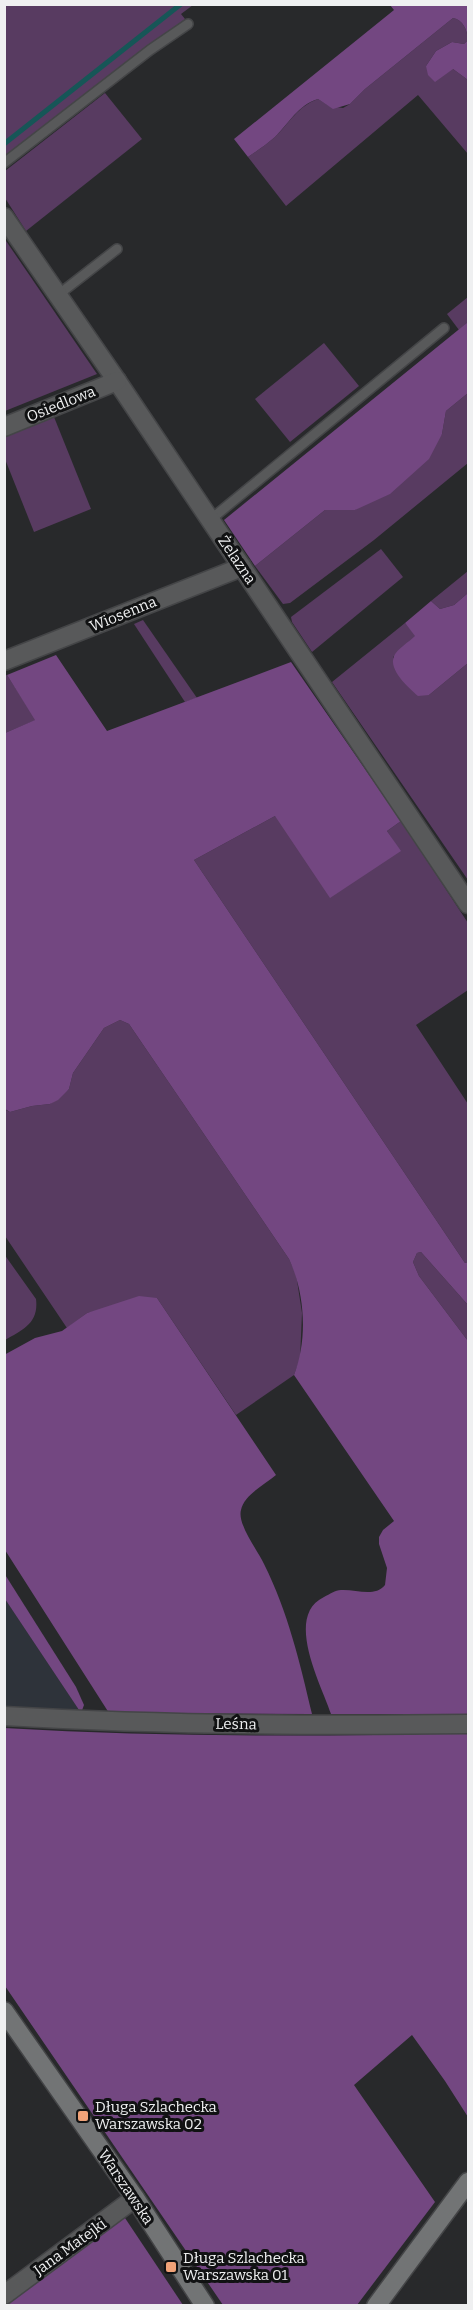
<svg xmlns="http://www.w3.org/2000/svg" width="473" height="2310" viewBox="0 0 473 2310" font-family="Bitter,serif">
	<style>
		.built { fill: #2e333a }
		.green { fill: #583b61 }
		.forest { fill: #734781 }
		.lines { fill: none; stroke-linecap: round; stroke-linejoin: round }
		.stream { stroke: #165657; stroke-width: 5 }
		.lane-casing { stroke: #444547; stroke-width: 12 }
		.street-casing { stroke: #444547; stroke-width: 21 }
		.secondary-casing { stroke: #444547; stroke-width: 21 }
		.lane { stroke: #58595a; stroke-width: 9 }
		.street { stroke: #58595a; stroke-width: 18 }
		.secondary { stroke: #727475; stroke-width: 18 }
		.poi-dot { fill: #f0a278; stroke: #111213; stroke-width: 2 }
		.labels { text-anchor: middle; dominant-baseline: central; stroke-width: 6; stroke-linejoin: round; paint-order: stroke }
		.street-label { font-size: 15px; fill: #eff0f1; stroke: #111213 }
		.poi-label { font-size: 15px; fill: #eff0f1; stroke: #111213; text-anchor: start }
	</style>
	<rect width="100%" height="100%" fill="#28292b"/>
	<!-- built -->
	<polygon class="built" points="5,1599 81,1713 5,1707"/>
	<!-- green -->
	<g class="green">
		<polygon points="4,5 193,5 181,14 185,19 5,158"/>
		<path d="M453,18C463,20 467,29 468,40L464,44L452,42L436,51L426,66L453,69L468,80V154L418,95L286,206L248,157C257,151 267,144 275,137C289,123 298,106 318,99L329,106L343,108L350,104L365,89Z"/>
		<polygon points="105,93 142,139 26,231 5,198 5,171"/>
		<polygon points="4,238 97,374 5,411 4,411"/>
		<polygon points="468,297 468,322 459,330 447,314"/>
		<polygon points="324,343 359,386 290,442 255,399"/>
		<polygon points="468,393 468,463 374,540 290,603 283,604 255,566 325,510 355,510 442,434 446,411"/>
		<polygon points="54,417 91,509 34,532 5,459 5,437"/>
		<polygon points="381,549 403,577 312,652 292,622 291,617"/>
		<polygon points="468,571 468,593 454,605 440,609 431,601"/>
		<polygon points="143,620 197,698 185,702 134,624"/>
		<path d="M405,623L416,636L393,657C400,682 406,686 429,695L468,663V880L332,682Z"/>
		<polygon points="7,675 36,720 5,733 4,676"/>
		<polygon points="275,816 400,851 387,831 401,821 468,923 468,990 416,1025 468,1104 468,1262 465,1263 194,860"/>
		<polygon points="120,1020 129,1024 289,1259 296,1274 302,1313 300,1359 294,1375 236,1415 157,1298 87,1313 67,1328 5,1236 4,1109 10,1112 32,1106 50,1104 69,1089 73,1073 104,1028"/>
		<polygon points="421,1252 468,1305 468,1341 419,1276 413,1262 417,1253"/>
		<path d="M4,1254L36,1299C39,1323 23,1330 5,1340Z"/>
	</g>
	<!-- forest -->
	<g class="forest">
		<path d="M390,5H468V80L453,69L435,82L428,75L426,66L436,51L452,42L464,44L468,40C467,29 463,20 453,18L365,89L350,104L333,109L318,99C298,105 289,123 275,137C267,144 257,151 248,157L234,139L394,10Z"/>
		<polygon points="468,322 468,393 446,411 442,434 429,459 390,494 355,510 325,510 255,566 224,520"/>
		<path d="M468,593V663L429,695L418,696C409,688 388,670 394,656C397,649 409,642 415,636L405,623L431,601L440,609L454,605Z"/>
		<path d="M56,655L107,731L291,662L401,821L387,831L401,851L330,898L275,816L194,860L465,1263L468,1262V1305L421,1252L417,1253L413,1262L419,1276L468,1341V1714H331C321,1684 284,1616 324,1597C330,1594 335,1590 341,1590C356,1589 374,1598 385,1585L387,1568L379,1544V1537L383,1530L394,1521L294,1375C308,1339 305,1293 289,1259L129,1024L120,1020L104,1028L73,1073L69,1089L58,1100L50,1104L32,1106L10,1112L5,1109V733L35,720L7,675Z"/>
		<path d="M139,1296L157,1298L276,1475C264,1485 244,1495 241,1510C237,1524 258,1551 264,1564C288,1612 300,1663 312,1714L109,1713L5,1550L4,1355L35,1338L62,1331L87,1313Z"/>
		<polygon points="4,1573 76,1687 84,1705 81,1713 5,1599"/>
		<path d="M4,1728C159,1737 314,1737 468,1733V2117L445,2081L412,2035L354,2085L435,2202L357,2305H223L5,1986Z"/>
		<polygon points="123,2215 183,2305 5,2306 4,2301"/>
	</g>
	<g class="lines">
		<!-- stream -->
		<polyline class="stream" points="4,144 181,4"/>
		<!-- lane casing -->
		<g class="lane-casing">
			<g id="lane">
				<polyline points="4,163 150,50 188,24"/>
				<polyline points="58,295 117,249"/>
				<polyline points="210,520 444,328"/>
			</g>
		</g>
		<!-- street casing -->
		<g class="street-casing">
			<g id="street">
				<polyline points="4,217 117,381 468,904"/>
				<polyline points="4,427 117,381"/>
				<polyline points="4,661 242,567"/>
				<path d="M4,1716C159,1725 314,1726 468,1724"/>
				<polyline points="4,2295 135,2198"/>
			</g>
		</g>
		<!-- secondary casing -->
		<g class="secondary-casing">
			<g id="secondary">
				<polyline points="4,2011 135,2198 205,2306"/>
				<polyline points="376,2306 468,2182"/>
			</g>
		</g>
		<!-- lane -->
		<use href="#lane" class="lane"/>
		<!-- street -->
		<use href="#street" class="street"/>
		<!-- secondary -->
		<use href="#secondary" class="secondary"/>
	</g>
	<!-- markers -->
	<g class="poi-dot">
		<rect x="77" y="2110" width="12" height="12" rx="3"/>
		<rect x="165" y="2261" width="12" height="12" rx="3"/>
	</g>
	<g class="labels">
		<!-- street labels -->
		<g class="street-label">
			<text transform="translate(61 404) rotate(-22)">Osiedlowa</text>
			<text transform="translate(237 560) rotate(56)">Żelazna</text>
			<text transform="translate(123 614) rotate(-22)">Wiosenna</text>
			<text transform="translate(236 1724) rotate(1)">Leśna</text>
			<text transform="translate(126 2187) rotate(56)">Warszawska</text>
			<text transform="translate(70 2247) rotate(-36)">Jana Matejki</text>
		</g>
		<!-- poi labels -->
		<g class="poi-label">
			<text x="95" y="2107">Długa Szlachecka<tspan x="95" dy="17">Warszawska 02</tspan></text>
			<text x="183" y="2258">Długa Szlachecka<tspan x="183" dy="17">Warszawska 01</tspan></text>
		</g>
	</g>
	<!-- border -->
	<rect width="473" height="2310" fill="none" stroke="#eff0f1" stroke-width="12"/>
</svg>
